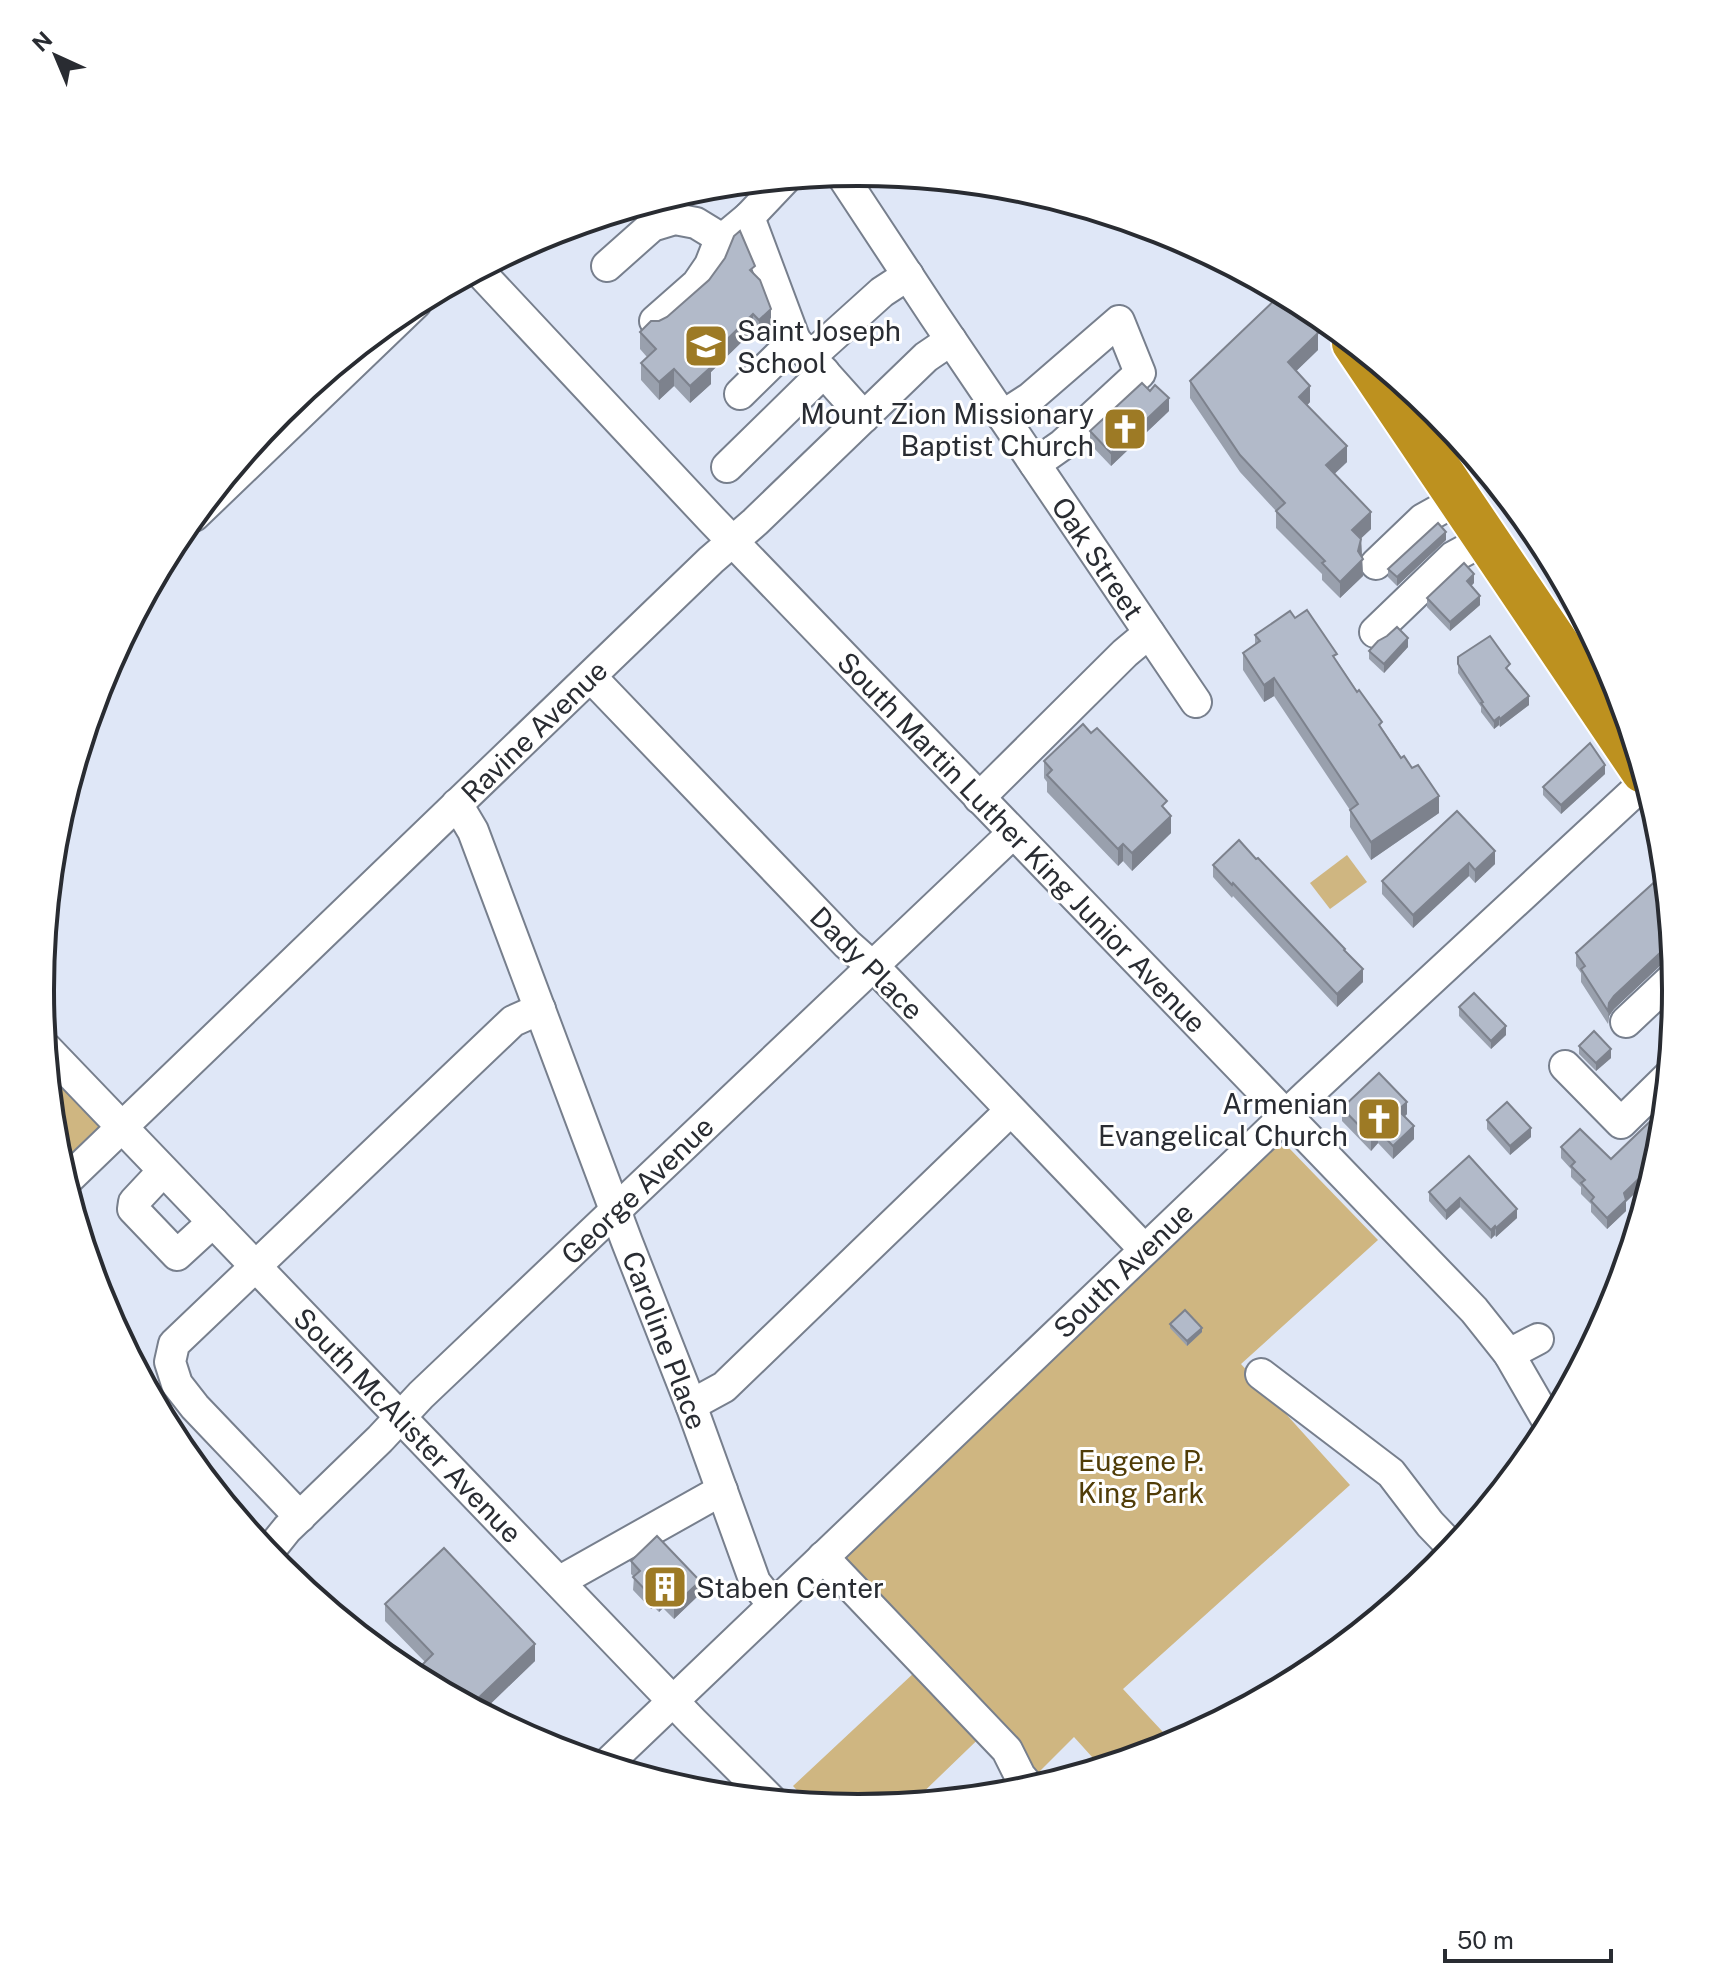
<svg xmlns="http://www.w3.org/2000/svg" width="1717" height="1981" viewBox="0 0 1717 1981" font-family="'Public Sans',sans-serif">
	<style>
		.green { fill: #cfb681 }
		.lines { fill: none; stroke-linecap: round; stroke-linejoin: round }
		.minor-casing { stroke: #777f8d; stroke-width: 34 }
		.highway-casing { stroke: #fff; stroke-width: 48 }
		.minor { stroke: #fff; stroke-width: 30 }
		.highway { stroke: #bd911f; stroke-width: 44 }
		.wall { fill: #99a0ad }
		.shaded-wall { fill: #7d828d }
		.building { fill: #b2bac9; stroke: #7d828d; stroke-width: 2 }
		.labels { text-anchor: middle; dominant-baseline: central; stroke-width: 6; stroke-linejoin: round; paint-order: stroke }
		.poi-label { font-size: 28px; fill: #292c32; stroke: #fff; text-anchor: start }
		.street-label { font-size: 28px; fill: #292c32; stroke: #fff }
		.park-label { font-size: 28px; fill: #503c07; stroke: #fff }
		.rim { fill: none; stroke: #292c32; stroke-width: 4 }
	</style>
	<rect width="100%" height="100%" fill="#dfe7f7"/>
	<!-- green -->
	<g class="green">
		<polygon points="1347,855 1367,882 1330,909 1310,883"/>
		<polygon points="48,1074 117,1144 68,1190 56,1150"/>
		<polygon points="1274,1145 1289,1148 1378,1240 1241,1364 1350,1485 1123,1689 1175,1745 1102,1768 1074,1737 1033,1778 995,1723 911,1804 858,1809 810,1804 793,1786 931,1657 841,1561"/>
	</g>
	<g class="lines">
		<!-- minor casing -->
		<g class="minor-casing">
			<g id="minor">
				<polyline points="841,174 934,315 1196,702"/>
				<polyline points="749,217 795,340 864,417"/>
				<polyline points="607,266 652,226 675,219 696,223 714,234 719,242"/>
				<polyline points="478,270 712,520 1474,1310 1509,1354 1550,1425"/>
				<polyline points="655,321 697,284 710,265 719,242 749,217 785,179"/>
				<polyline points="810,357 882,292 908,275"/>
				<polyline points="740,394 795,340"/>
				<polyline points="1002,416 1030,398 1119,321 1140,373 1062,445 1035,464"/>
				<polyline points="1435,464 1465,445"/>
				<polyline points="727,467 824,372"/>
				<polyline points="194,516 416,303"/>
				<polyline points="1376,564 1423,519 1459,499"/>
				<polyline points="1375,632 1453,557 1486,539"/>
				<polyline points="591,677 847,944 882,975 1144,1249"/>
				<polyline points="979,798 1125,653 1149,633"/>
				<polyline points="457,804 473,831 627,1242 691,1405 755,1582 773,1605"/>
				<polyline points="1626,1022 1675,976"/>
				<polyline points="46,1048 693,1722 771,1800"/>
				<polyline points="1565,1066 1621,1123 1669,1076"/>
				<polyline points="163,1171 134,1202 133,1209 177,1255 213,1222"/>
				<polyline points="65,1182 711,560 755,522 926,357 951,340"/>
				<polyline points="1509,1354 1538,1339"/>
				<polyline points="1261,1374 1391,1473 1430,1524 1454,1549"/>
				<polyline points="691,1405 724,1387 1010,1111"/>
				<polyline points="300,1517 195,1407 177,1384 170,1362 174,1344 513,1021 540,1009"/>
				<polyline points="267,1554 287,1529 380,1439 421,1395 1013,833"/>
				<polyline points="823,1557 1007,1750 1020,1776 1031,1789"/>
				<polyline points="560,1581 722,1490"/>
				<polyline points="606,1765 1307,1095 1646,781"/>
			</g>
		</g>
		<!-- highway casing -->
		<g class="highway-casing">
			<polyline id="highway" points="1354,343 1643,771"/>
		</g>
		<!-- minor -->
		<use href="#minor" class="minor"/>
		<!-- highway -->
		<use href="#highway" class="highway"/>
	</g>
	<!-- wall -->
	<g class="wall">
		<polygon points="755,275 771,326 759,337 753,331 711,372 711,384 690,403 674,386 659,400 641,380 641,363 647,357 640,349 640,332"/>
		<polygon points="1318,350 1296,371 1310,402 1307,405 1347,462 1334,474 1371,529 1361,538 1363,576 1340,598 1322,580 1322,574 1276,528 1276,511 1240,472 1190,398 1190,381"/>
		<polygon points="1169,411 1111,466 1090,444 1090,431"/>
		<polygon points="1446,540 1397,586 1388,577 1388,569"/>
		<polygon points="1474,583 1471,586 1480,605 1450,631 1427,607 1427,598"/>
		<polygon points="1295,618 1337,661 1439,813 1371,860 1350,827 1350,810 1274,696 1264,702 1243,670 1243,653 1255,645 1255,635"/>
		<polygon points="1408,647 1384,673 1369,659 1369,651"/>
		<polygon points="1458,657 1510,673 1529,705 1500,727 1499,725 1494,729 1481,712 1481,707 1458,673"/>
		<polygon points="1044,761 1167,812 1171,833 1132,871 1123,861 1118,866 1047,792 1047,782 1044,778"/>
		<polygon points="1605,774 1561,814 1543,795 1543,787"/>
		<polygon points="1457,811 1495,864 1475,883 1469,876 1413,928 1382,894 1382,881"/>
		<polygon points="1213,865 1345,951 1363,982 1337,1007 1233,896 1232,898 1213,877"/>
		<polygon points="1665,873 1674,959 1663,963 1614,1009 1609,1016 1608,1024 1581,982 1581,973 1576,966 1576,953"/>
		<polygon points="1459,1007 1506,1035 1491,1049 1459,1016"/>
		<polygon points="1579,1046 1611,1058 1596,1071 1579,1054"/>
		<polygon points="1342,1108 1407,1114 1404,1117 1414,1139 1393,1159 1378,1143 1371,1151 1342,1121"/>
		<polygon points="1487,1120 1531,1137 1510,1155 1487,1129"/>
		<polygon points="1561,1147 1626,1202 1626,1211 1607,1229 1591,1212 1591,1204 1581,1194 1581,1187 1571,1177 1571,1169 1561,1158"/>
		<polygon points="1469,1156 1517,1218 1496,1237 1495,1235 1491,1239 1460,1207 1446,1220 1429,1201 1429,1192"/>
		<polygon points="1170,1324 1202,1332 1187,1346 1170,1328"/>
		<polygon points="631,1561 700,1594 674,1619 663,1608 659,1612 654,1607 651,1609 633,1590 634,1577 631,1574"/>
		<polygon points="385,1604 535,1661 481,1713 419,1679 419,1668 425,1662 385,1621"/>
	</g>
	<!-- shaded-wall -->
	<g class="shaded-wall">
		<polygon points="771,309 771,326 759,337 759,320"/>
		<polygon points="753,314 753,331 711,372 711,384 690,403 690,386 705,361"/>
		<polygon points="1318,333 1318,350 1288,379 1288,362"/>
		<polygon points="674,369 674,386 659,400 659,382"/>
		<polygon points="1310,386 1310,402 1299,414 1299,397"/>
		<polygon points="1169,398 1169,411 1111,466 1111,453"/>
		<polygon points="1347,446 1347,462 1326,482 1326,465"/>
		<polygon points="1371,512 1371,529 1352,547 1352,530"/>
		<polygon points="1446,532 1446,540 1397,586 1397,577"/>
		<polygon points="1361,539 1363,576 1340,598 1340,582 1358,551"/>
		<polygon points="1474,574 1474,583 1467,590 1467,581"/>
		<polygon points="1480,596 1480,605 1450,631 1450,622"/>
		<polygon points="1408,638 1408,647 1384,673 1384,664"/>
		<polygon points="1274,678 1274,696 1264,702 1264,685"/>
		<polygon points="1529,696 1529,705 1500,727 1500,719"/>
		<polygon points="1499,717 1499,725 1494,729 1494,721"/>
		<polygon points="1605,765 1605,774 1561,814 1561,805"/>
		<polygon points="1439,796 1439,813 1371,860 1371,842"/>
		<polygon points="1171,816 1171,833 1132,871 1132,853"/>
		<polygon points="1123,844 1123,861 1118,866 1118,849"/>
		<polygon points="1495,851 1495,864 1475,883 1475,870"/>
		<polygon points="1469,863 1469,876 1413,928 1413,915"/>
		<polygon points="1672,945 1672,958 1663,963 1614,1009 1609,1016 1608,1024 1609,1003 1614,996 1663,950"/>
		<polygon points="1363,969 1363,982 1337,1007 1337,994"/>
		<polygon points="1506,1026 1506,1035 1491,1049 1491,1041"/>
		<polygon points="1611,1049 1611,1058 1596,1071 1596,1063"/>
		<polygon points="1407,1102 1407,1114 1398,1123 1398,1110"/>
		<polygon points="1414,1126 1414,1139 1393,1159 1393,1146"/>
		<polygon points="1531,1128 1531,1137 1510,1155 1510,1146"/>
		<polygon points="1378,1130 1378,1143 1371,1151 1371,1138"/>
		<polygon points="1658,1160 1653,1176 1626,1202 1626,1211 1607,1229 1607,1218 1624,1193"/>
		<polygon points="1460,1198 1460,1207 1446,1220 1446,1211"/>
		<polygon points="1517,1209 1517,1218 1496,1237 1496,1228"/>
		<polygon points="1495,1226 1495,1235 1491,1239 1491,1230"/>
		<polygon points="1202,1328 1202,1332 1187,1346 1187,1341"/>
		<polygon points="700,1581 700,1594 674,1619 674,1606"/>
		<polygon points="654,1594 654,1607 651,1609 651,1596"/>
		<polygon points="663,1595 663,1608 659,1612 659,1599"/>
		<polygon points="535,1644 535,1661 481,1713 470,1706"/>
	</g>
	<!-- building -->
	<g class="building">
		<polygon points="740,231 755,266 750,270 760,280 771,309 759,320 753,314 705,361 711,367 690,386 674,369 659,382 641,363 656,349 640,332 651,321 659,321 667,317 709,280 725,258 734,236"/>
		<polygon points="1282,293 1296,301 1318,333 1288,362 1310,386 1299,397 1347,446 1326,465 1371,512 1352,530 1361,539 1358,551 1363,559 1340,582 1322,563 1325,561 1276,511 1285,503 1240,455 1190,381"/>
		<polygon points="1142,383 1150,391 1155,385 1169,398 1111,453 1090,431"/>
		<polygon points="1438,523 1446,532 1397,577 1388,569"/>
		<polygon points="1464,563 1474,574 1467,581 1480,596 1450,622 1427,598"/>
		<polygon points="1307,610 1337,654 1333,656 1357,692 1359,690 1382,722 1379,725 1401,758 1404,756 1412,768 1418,765 1439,796 1371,842 1350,810 1358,804 1274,678 1264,685 1243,653 1260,641 1255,635 1290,611 1295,618"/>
		<polygon points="1397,627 1408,638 1384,664 1369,651 1378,641 1387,636"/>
		<polygon points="1490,636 1510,664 1506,668 1529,696 1500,719 1499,717 1494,721 1481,703 1483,702 1458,664 1458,657"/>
		<polygon points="1083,724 1091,733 1097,728 1167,801 1162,806 1171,816 1132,853 1123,844 1118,849 1047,775 1052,770 1044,761"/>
		<polygon points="1590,743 1605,765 1561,805 1543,787"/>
		<polygon points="1457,811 1495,851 1475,870 1469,863 1413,915 1382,881"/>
		<polygon points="1239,840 1256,859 1258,858 1345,949 1344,950 1363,969 1337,994 1233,883 1232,885 1213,865"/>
		<polygon points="1665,873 1673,946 1663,950 1614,996 1609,1003 1608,1011 1581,969 1585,966 1576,953 1660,877"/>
		<polygon points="1474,993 1506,1026 1491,1041 1459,1007"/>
		<polygon points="1594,1031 1611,1049 1596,1063 1579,1046"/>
		<polygon points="1379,1073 1407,1102 1398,1110 1414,1126 1393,1146 1378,1130 1371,1138 1342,1108"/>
		<polygon points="1507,1102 1531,1128 1510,1146 1487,1120"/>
		<polygon points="1662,1110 1665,1113 1661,1151 1658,1160 1624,1193 1626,1200 1607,1218 1591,1201 1594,1197 1581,1183 1585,1180 1571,1166 1575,1162 1561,1147 1580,1129 1611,1159"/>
		<polygon points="1469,1156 1517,1209 1496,1228 1495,1226 1491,1230 1460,1198 1446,1211 1429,1192"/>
		<polygon points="1185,1310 1202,1328 1187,1341 1170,1324"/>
		<polygon points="657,1536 700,1581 674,1606 663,1595 659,1599 654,1594 651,1596 633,1577 640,1571 631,1561"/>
		<polygon points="444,1548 535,1644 470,1706 441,1691 419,1668 433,1654 385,1604"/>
	</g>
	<!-- icons -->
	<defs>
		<g id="school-square" transform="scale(2.3)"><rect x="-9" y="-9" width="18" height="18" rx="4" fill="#9d7a25" stroke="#fff"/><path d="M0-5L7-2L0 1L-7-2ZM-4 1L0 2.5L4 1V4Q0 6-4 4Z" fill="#fff"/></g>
		<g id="church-square" transform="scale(2.3)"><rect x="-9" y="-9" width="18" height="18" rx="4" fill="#9d7a25" stroke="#fff"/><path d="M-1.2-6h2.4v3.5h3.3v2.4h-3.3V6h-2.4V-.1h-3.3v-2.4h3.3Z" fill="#fff"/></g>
		<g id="building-square" transform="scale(2.3)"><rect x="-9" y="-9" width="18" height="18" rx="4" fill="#9d7a25" stroke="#fff"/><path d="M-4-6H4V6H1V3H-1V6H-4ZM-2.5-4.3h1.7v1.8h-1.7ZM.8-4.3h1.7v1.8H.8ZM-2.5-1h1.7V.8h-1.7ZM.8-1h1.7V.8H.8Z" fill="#fff"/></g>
	</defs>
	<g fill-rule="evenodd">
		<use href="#school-square" x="706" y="346"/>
		<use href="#church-square" x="1125" y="429"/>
		<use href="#church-square" x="1379" y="1119"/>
		<use href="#building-square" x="665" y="1587"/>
	</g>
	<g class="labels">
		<!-- poi labels -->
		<g class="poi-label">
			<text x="737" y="330">Saint Joseph<tspan x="737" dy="32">School</tspan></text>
			<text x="1094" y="413" text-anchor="end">Mount Zion Missionary<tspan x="1094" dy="32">Baptist Church</tspan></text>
			<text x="1348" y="1103" text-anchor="end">Armenian<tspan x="1348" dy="32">Evangelical Church</tspan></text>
			<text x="696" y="1587">Staben Center</text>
		</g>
		<!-- street labels -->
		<g class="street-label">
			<text transform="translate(1098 558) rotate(56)">Oak Street</text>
			<text transform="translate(534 731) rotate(-44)">Ravine Avenue</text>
			<text transform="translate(1022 842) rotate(46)">South Martin Luther King Junior Avenue</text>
			<text transform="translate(867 963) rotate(45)">Dady Place</text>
			<text transform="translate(637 1190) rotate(-44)">George Avenue</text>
			<text transform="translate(1123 1270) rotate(-44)">South Avenue</text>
			<text transform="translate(665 1340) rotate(69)">Caroline Place</text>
			<text transform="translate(408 1425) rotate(46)">South McAlister Avenue</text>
		</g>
		<!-- park labels -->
		<g class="park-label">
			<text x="1141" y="1460">Eugene P.<tspan x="1141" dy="32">King Park</tspan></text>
		</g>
	</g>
	<!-- crop -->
	<path d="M0 0H1717V1981H0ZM54 990a804 804 0 1 1 1608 0a804 804 0 1 1-1608 0Z" fill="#fff" fill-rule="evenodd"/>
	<path class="rim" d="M54 990a804 804 0 1 1 1608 0a804 804 0 1 1-1608 0Z"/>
	<!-- north arrow -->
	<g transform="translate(56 56) rotate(316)" stroke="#ffffff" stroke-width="6" paint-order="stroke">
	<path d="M0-6L14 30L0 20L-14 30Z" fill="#292c32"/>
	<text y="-12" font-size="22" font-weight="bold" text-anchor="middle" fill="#292c32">N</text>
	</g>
	<!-- scale -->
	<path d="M1445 1949v12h166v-12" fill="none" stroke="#292c32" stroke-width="4"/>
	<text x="1457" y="1949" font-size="24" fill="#292c32" stroke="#ffffff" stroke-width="6" paint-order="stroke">50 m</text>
</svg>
